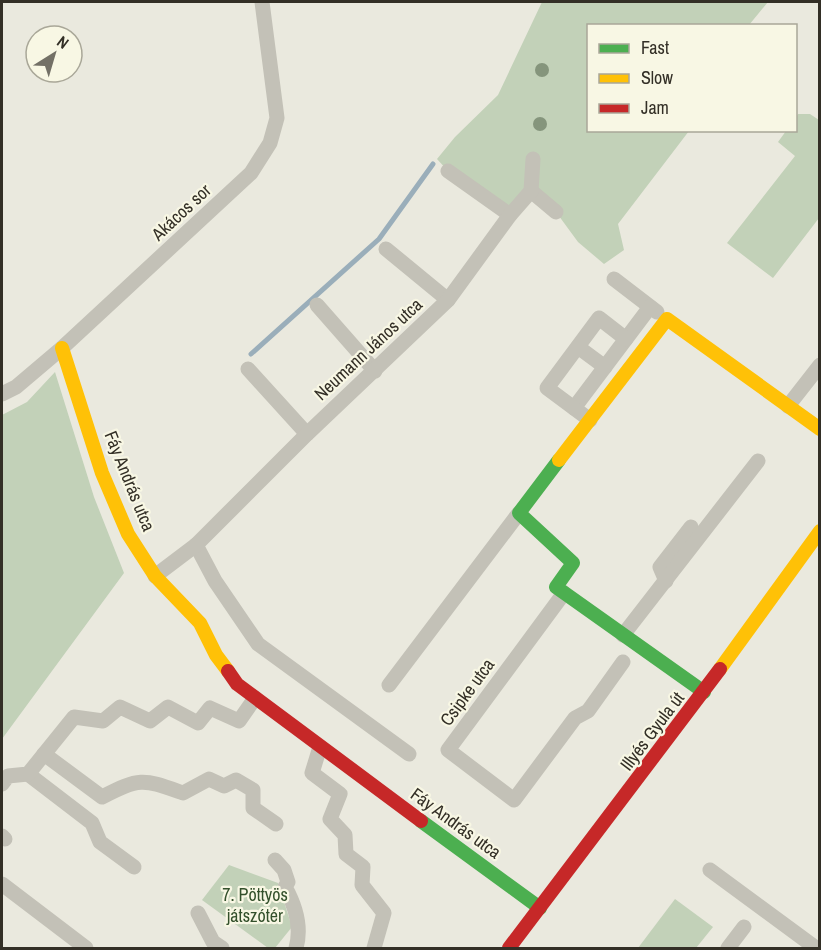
<svg xmlns="http://www.w3.org/2000/svg" width="821" height="950" viewBox="0 0 821 950" font-family="'Archivo Narrow',sans-serif">
	<style>
		.green { fill: #c2d1b8 }
		.lines { fill: none; stroke-linecap: round; stroke-linejoin: round }
		.stream { stroke: #9aaeba; stroke-width: 5 }
		.street { stroke: #c3c1b7; stroke-width: 15 }
		.fast { stroke: #4caf50; stroke-width: 14 }
		.slow { stroke: #ffc107; stroke-width: 14 }
		.jam { stroke: #c62828; stroke-width: 14 }
		.tree { fill: #85957c }
		.labels { text-anchor: middle; dominant-baseline: central; stroke-width: 4.5; stroke-linejoin: round; paint-order: stroke }
		.street-label { font-size: 18px; fill: #332f26; stroke: #f8f7e4 }
		.park-label { font-size: 18px; fill: #33502b; stroke: #f8f7e4 }
	</style>
	<rect width="100%" height="100%" fill="#eae9de"/>
	<!-- green -->
	<g class="green">
		<polygon points="542,2 768,2 749,25 588,26 588,130 689,131 618,224 624,250 604,264 578,242 556,212 531,191 510,215 448,171 437,159 455,137 498,95"/>
		<polygon points="798,114 810,114 819,120 819,218 773,278 727,243 795,156 778,142 786,131 796,130 796,118"/>
		<polygon points="55,372 94,497 124,573 2,739 2,415 27,402"/>
		<polygon points="229,865 278,883 292,927 275,948 268,948 202,900"/>
		<polygon points="675,899 713,927 696,948 638,948"/>
	</g>
	<g class="lines">
		<!-- stream -->
		<polyline class="stream" points="251,354 379,239 433,164"/>
		<!-- street -->
		<g class="street">
			<polyline points="448,171 510,215"/>
			<polyline points="531,191 556,212"/>
			<polyline points="386,249 448,300"/>
			<polyline points="614,279 657,312"/>
			<polyline points="317,305 375,371"/>
			<polyline points="578,347 605,367"/>
			<polyline points="248,369 307,434"/>
			<polyline points="2,394 16,387 62,348 251,173 270,143 277,118 262,2"/>
			<polyline points="788,406 820,365"/>
			<polyline points="574,408 650,307"/>
			<polyline points="590,420 547,388 599,318 626,339"/>
			<polyline points="196,545 215,581 258,644 409,754"/>
			<polyline points="155,576 196,545 307,434 448,300 510,215 531,191 533,159"/>
			<polyline points="666,581 660,567 691,527"/>
			<polyline points="564,593 448,750 514,800 575,718 588,711 623,662"/>
			<polyline points="623,635 758,461"/>
			<polyline points="389,685 519,513"/>
			<polyline points="320,747 312,773 340,794 330,819 345,835 346,854 363,867 362,885 384,913 374,948"/>
			<path d="M44,754L102,797C141,777 143,779 183,793L209,779L224,786L236,780L253,790V808L276,824"/>
			<polyline points="28,774 92,823 100,842 134,867"/>
			<polyline points="2,784 8,776 28,774 74,717 103,721 120,707 150,721 168,707 198,723 210,708 239,721 255,698"/>
			<polyline points="2,836 5,839"/>
			<path d="M275,860L284,870L288,882L285,887C295,905 302,927 296,948"/>
			<polyline points="710,870 816,948"/>
			<polyline points="2,884 86,948"/>
			<polyline points="198,913 213,942 222,948"/>
			<polyline points="728,948 744,927"/>
		</g>
		<!-- fast -->
		<g class="fast">
			<polyline points="559,460 519,513 573,563 556,587 704,692"/>
			<polyline points="421,821 540,908"/>
		</g>
		<!-- slow -->
		<g class="slow">
			<polyline points="62,348 102,473 128,534 155,576 200,623 216,655 228,671"/>
			<polyline points="559,460 667,319 820,429"/>
			<polyline points="720,669 820,531"/>
		</g>
		<!-- jam -->
		<g class="jam">
			<polyline points="228,671 237,684 421,821"/>
			<polyline points="509,948 720,669"/>
		</g>
	</g>
	<!-- trees -->
	<g class="tree">
		<circle cx="542" cy="70" r="7"/>
		<circle cx="540" cy="124" r="7"/>
	</g>
	<g class="labels">
		<!-- street labels -->
		<g class="street-label">
			<text transform="translate(181 212) rotate(-43)">Akácos sor</text>
			<text transform="translate(368 349) rotate(-43)">Neumann János utca</text>
			<text transform="translate(130 481) rotate(68)">Fáy András utca</text>
			<text transform="translate(467 692) rotate(-54)">Csipke utca</text>
			<text transform="translate(652 731) rotate(-53)">Illyés Gyula út</text>
			<text transform="translate(456 823) rotate(36)">Fáy András utca</text>
		</g>
		<!-- park labels -->
		<g class="park-label">
			<text x="255" y="894">7. Pöttyös<tspan x="255" dy="21">játszótér</tspan></text>
		</g>
	</g>
	<!-- border -->
	<rect width="821" height="950" fill="none" stroke="#332f26" stroke-width="6"/>
	<!-- legend -->
	<rect x="587" y="24" width="210" height="108" fill="#f8f7e4" stroke="#a9a798" stroke-width="1.5"/>
	<rect x="599" y="44" width="30" height="9" fill="#4caf50" stroke="#a9a798" stroke-width="1.5"/>
	<text x="641" y="54" font-size="18" fill="#332f26">Fast</text>
	<rect x="599" y="74" width="30" height="9" fill="#ffc107" stroke="#a9a798" stroke-width="1.5"/>
	<text x="641" y="84" font-size="18" fill="#332f26">Slow</text>
	<rect x="599" y="104" width="30" height="9" fill="#c62828" stroke="#a9a798" stroke-width="1.5"/>
	<text x="641" y="114" font-size="18" fill="#332f26">Jam</text>
	<!-- north arrow -->
	<g transform="translate(54 54) rotate(37)"><circle r="28" fill="#f8f7e4" stroke="#a9a798" stroke-width="1.5"/>
	<path d="M0-4.5L10 22L0 15L-10 22Z" fill="#737066"/>
	<text y="-9" font-size="16" font-weight="bold" text-anchor="middle" fill="#332f26">N</text>
	</g>
</svg>
